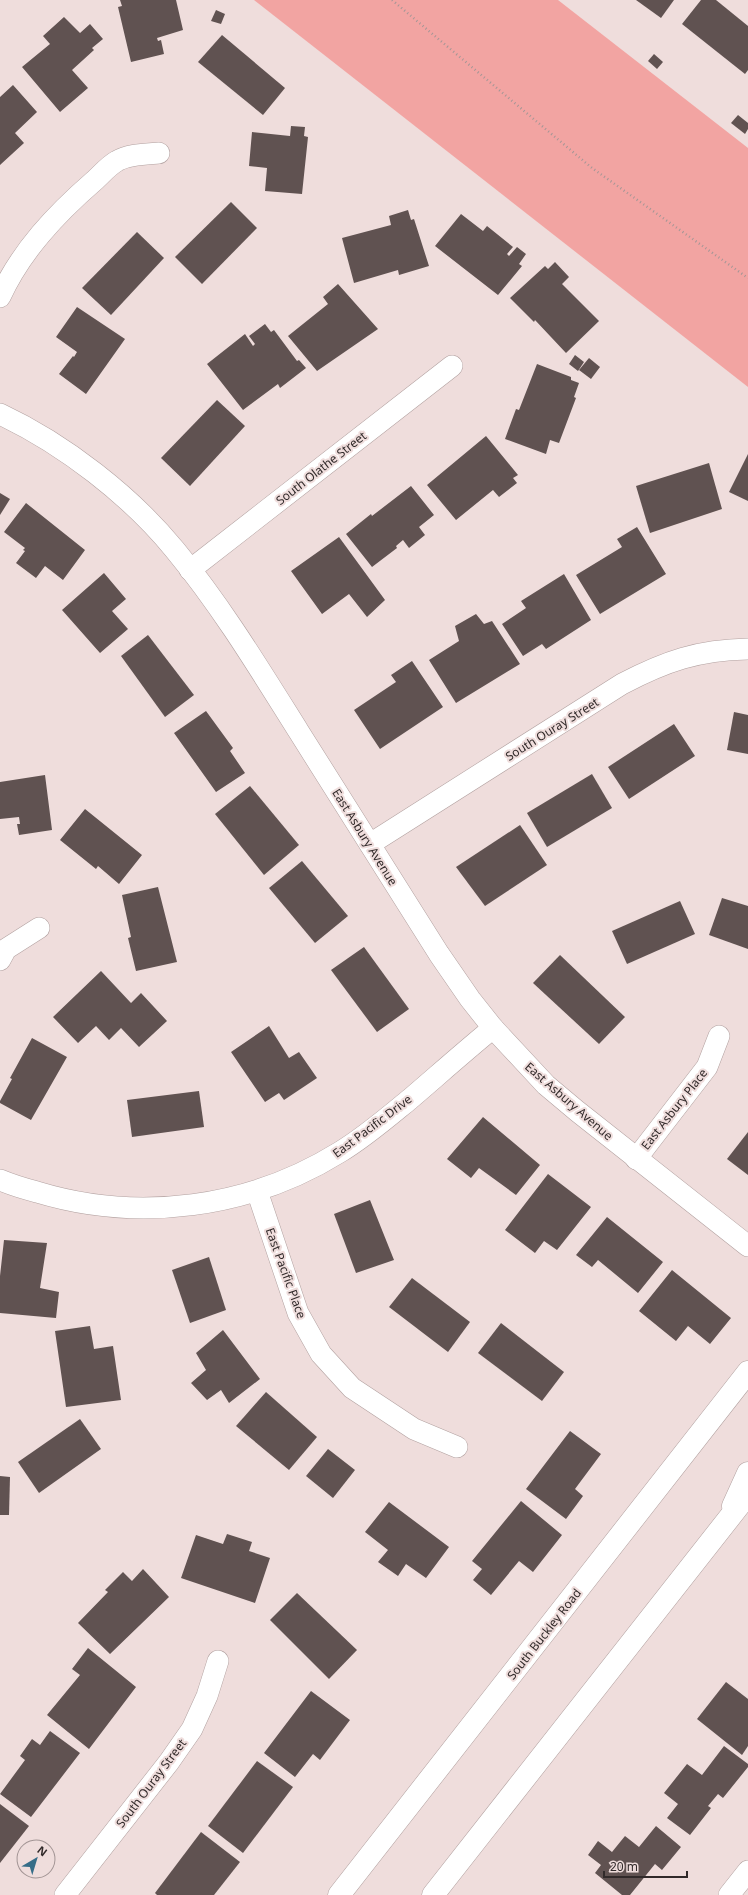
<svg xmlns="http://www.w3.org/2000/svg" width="748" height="1895" viewBox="0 0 748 1895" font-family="'Noto Sans',sans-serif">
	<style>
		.green { fill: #f2a4a2 }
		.building { fill: #605251 }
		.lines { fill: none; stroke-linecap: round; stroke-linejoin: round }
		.street-casing { stroke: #b2a1a0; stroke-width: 22 }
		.primary-casing { stroke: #b2a1a0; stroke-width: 23 }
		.path { stroke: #a49696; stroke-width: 2.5; stroke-dasharray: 1 3; stroke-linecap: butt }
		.street { stroke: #fff; stroke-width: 21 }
		.primary { stroke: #fff; stroke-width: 22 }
		.labels { text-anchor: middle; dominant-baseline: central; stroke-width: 4; stroke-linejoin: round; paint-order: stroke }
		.street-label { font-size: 12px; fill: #312a2a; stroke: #efdddc }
	</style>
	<rect width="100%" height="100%" fill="#efdddc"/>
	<!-- green -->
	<polygon class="green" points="254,0 558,0 748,148 748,387"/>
	<!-- building -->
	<g class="building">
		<polygon points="120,0 176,0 183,30 157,38 158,41 161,40 164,54 131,62 118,7 122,6"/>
		<polygon points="636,0 674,0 661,18"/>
		<polygon points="701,0 716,0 748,26 748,70 745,74 682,24"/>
		<polygon points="216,10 225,14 221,24 211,21"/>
		<polygon points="64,17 80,33 90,24 103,39 92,48 94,50 72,70 88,88 60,112 22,67 50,44 43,36"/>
		<polygon points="222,35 285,88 263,115 198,62"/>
		<polygon points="654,54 663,62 657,69 648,61"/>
		<polygon points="13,85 37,112 15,133 24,143 0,165 0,97"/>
		<polygon points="738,115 748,123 748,129 745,134 731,123"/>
		<polygon points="291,126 305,127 304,136 308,137 302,194 265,191 267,168 249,166 252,132 290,136"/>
		<polygon points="231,202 257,228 202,284 175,257"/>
		<polygon points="408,210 411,220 414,219 429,266 399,275 398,270 354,283 342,238 391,225 389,216"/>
		<polygon points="461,214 483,231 487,226 513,247 507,254 509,256 517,247 526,254 519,264 522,266 498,295 435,246"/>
		<polygon points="137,232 164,258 111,315 82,288"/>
		<polygon points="555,262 569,277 562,284 599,321 566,353 535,320 534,322 510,298 545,266 548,269"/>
		<polygon points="338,284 378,329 317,371 288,336 328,304 323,297"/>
		<polygon points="77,307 125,339 86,394 59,374 73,356 74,357 77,352 56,337"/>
		<polygon points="265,324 271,332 274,330 297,361 299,360 306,368 280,388 278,384 243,410 207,364 245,334 253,346 255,344 249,336"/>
		<polygon points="575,355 584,362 578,371 569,364"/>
		<polygon points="589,358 600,367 591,379 579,370"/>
		<polygon points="537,364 571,377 571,380 579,383 574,397 576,398 559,443 550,440 546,454 505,439 516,409 519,410"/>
		<polygon points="217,400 245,426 190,486 161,458"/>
		<polygon points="486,436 518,475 513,478 517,483 499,497 493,490 456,520 427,485"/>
		<polygon points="748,454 748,501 729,492"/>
		<polygon points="709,463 722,509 650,533 636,486"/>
		<polygon points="411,486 434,515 419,527 425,535 409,548 403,540 396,546 397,548 372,567 346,534 371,514 372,516"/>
		<polygon points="0,493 10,499 0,515"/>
		<polygon points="26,503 85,550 63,580 45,566 36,578 16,563 25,551 23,550 25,548 4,532"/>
		<polygon points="637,527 666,574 600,614 576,575 622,547 617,539"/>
		<polygon points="339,537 385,600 367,617 349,594 322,614 291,571"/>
		<polygon points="104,573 126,599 112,611 128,629 100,653 62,610"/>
		<polygon points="564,574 591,620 546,649 542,644 523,656 502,624 526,608 521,601"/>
		<polygon points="476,614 484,624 492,621 520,664 456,703 429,660 459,641 455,626"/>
		<polygon points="148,635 194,695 165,717 121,656"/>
		<polygon points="412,661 443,707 380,749 354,710 396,682 391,675"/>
		<polygon points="206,711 233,748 230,751 245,773 216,792 174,733"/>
		<polygon points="734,712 748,715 748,754 727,750"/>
		<polygon points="674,724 695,756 629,799 608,767"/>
		<polygon points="592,774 612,808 547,847 527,813"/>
		<polygon points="45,775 52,830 19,835 17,824 20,824 19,817 0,819 0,782"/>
		<polygon points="250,786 299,845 264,875 215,814"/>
		<polygon points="85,809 142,855 119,884 98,866 96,869 60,840"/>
		<polygon points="520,825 547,865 485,906 456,867"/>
		<polygon points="302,861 348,916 315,943 269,888"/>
		<polygon points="158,887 177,962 136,971 128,938 131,937 122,895"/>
		<polygon points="722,898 748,906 748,949 709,935"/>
		<polygon points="680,901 695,934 627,964 612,931"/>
		<polygon points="364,947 409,1009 377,1032 331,970"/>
		<polygon points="560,955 625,1017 599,1044 533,983"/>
		<polygon points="101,971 131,1003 141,993 167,1021 139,1047 121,1028 109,1040 96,1026 78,1043 53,1017"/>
		<polygon points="269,1026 289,1058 299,1052 317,1078 284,1100 279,1093 265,1102 231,1052"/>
		<polygon points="32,1038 67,1057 31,1120 0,1103 0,1101 12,1079 10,1078"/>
		<polygon points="199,1091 204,1127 132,1137 127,1100"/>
		<polygon points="483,1117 540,1165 516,1195 479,1168 471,1178 447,1159"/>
		<polygon points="748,1132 748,1175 727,1159"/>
		<polygon points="548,1174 591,1207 557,1250 544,1241 535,1253 505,1230"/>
		<polygon points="370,1200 394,1260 356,1273 334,1214"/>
		<polygon points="607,1217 663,1262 638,1293 598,1260 592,1267 576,1255"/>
		<polygon points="4,1240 47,1243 40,1288 59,1292 56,1318 0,1313 0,1276"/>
		<polygon points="209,1257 226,1310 190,1323 172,1270"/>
		<polygon points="672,1270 731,1318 710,1344 688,1326 676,1341 639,1311"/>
		<polygon points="412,1278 470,1322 448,1352 389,1307"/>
		<polygon points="501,1323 564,1372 542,1401 478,1353"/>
		<polygon points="90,1326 94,1349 113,1346 121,1400 66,1407 55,1331"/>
		<polygon points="223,1330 260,1379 229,1403 221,1390 207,1400 191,1383 206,1370 196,1353"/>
		<polygon points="266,1392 317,1437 289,1470 236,1426"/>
		<polygon points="80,1419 101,1449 39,1493 18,1462"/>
		<polygon points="570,1431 601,1454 575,1489 583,1496 566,1519 526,1489"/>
		<polygon points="328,1449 355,1470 333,1498 306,1476"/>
		<polygon points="0,1476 10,1477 9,1515 0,1515"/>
		<polygon points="521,1501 562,1535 533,1572 519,1561 491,1595 473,1580 482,1569 472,1561"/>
		<polygon points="389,1502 449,1547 426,1578 406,1564 398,1576 378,1562 388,1550 365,1532"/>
		<polygon points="227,1534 252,1542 249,1551 270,1558 255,1603 181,1578 196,1535 223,1544"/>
		<polygon points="143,1569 169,1597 110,1654 78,1623 108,1592 105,1590 123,1572 132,1581"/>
		<polygon points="297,1593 357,1650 329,1679 270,1620"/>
		<polygon points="88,1648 136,1687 89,1749 47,1715 80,1675 72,1669"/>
		<polygon points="726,1682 748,1699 748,1746 742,1755 697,1719"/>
		<polygon points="311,1691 350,1720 320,1760 313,1754 295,1777 264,1753"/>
		<polygon points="50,1731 80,1753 31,1817 0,1794 25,1760 20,1756 32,1739 40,1745"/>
		<polygon points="724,1746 748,1764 748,1767 723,1798 718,1794 708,1806 711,1808 690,1835 667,1818 678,1804 664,1793 687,1764 702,1775"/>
		<polygon points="257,1761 293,1787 243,1853 208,1826"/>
		<polygon points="0,1804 29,1826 0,1863"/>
		<polygon points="656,1826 681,1847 662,1870 655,1864 630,1895 622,1895 595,1873 601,1865 588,1855 598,1841 612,1852 625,1836 639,1847"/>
		<polygon points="201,1832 240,1862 214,1895 157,1895 155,1893"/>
	</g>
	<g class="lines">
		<!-- street casing -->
		<g class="street-casing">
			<g id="street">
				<path d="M0,297C21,251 56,214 94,181C101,175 108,166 117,161C128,154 146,154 159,153"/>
				<path d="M0,414C64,444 131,496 175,550C222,607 260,670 299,732C346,806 393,880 439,954L470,999L493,1028L546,1085L577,1111L748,1246"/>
				<polyline points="190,570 452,366"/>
				<path d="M370,844L622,684C666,661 698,650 748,649"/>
				<polyline points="0,960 6,949 39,928"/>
				<polyline points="636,1159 707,1067 719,1036"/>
				<path d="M0,1180C12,1185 25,1189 37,1192C139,1223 250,1208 340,1152C365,1137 388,1117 410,1099C438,1075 465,1051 493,1028"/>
				<polyline points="257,1191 298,1313 321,1354 352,1388 414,1429 457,1447"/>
				<polyline points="65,1895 169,1762 192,1729 207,1696 218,1661"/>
				<polyline points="729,1895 748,1871"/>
			</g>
		</g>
		<!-- primary casing -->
		<g class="primary-casing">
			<g id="primary">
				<polyline points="733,1506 748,1473"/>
				<polyline points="339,1895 748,1372"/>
				<polyline points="433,1895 748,1494"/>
			</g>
		</g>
		<!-- path -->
		<polyline class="path" points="392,0 592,168 748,278"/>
		<!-- street -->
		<use href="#street" class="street"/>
		<!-- primary -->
		<use href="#primary" class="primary"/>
	</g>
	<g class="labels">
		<!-- street labels -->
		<g class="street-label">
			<text transform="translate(321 468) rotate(-38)">South Olathe Street</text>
			<text transform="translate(552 729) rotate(-32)">South Ouray Street</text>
			<text transform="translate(365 837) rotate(58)">East Asbury Avenue</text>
			<text transform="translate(569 1101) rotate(41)">East Asbury Avenue</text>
			<text transform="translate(674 1109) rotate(-52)">East Asbury Place</text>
			<text transform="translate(372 1126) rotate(-37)">East Pacific Drive</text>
			<text transform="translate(286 1273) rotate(70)">East Pacific Place</text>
			<text transform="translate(544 1634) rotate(-52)">South Buckley Road</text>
			<text transform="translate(151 1783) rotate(-53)">South Ouray Street</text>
		</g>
	</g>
	<!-- north arrow -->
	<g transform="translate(36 1859) rotate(38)"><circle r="19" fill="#efdddc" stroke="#a39595"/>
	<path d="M0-3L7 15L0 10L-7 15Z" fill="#366d88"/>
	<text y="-6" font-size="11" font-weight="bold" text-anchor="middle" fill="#312a2a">N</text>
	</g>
	<!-- scale -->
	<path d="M604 1871v6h83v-6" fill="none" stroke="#312a2a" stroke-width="2"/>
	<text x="610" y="1871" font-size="12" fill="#312a2a" stroke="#efdddc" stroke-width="3" paint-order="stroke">20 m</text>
</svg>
